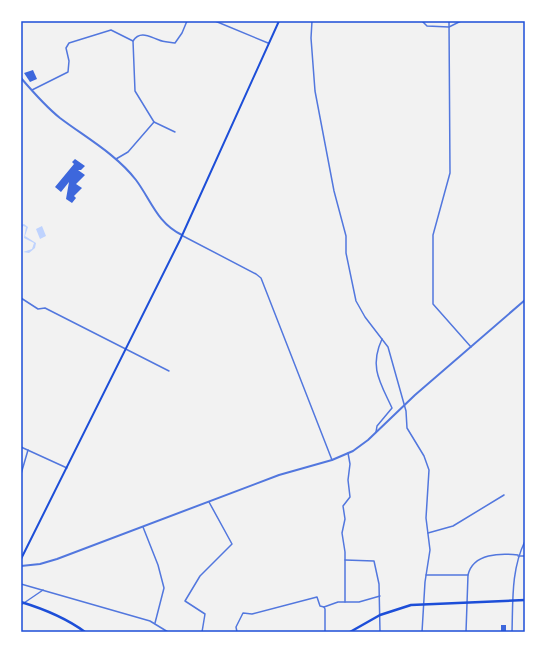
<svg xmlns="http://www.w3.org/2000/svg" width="546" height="653" viewBox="0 0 546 653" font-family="'PT Sans Narrow',sans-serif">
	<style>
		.water { fill: #bfd3fe }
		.building { fill: #3d67dc }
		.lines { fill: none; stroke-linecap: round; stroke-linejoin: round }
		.minor { stroke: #5277de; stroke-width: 1.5 }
		.tertiary { stroke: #5277de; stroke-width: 2 }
		.secondary { stroke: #1d4ed8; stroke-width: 2 }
		.trunk { stroke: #1d4ed8; stroke-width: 2.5 }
		.neatline { fill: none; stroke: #1d4ed8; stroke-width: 1.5 }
	</style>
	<rect width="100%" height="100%" fill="#f2f2f2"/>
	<!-- water -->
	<g class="water">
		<polygon points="24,224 28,227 25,236 36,243 35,248 29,253 23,252 32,249 34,243 24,238 26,227 23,226 21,229 21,225"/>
		<polygon points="42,226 46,236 40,239 36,229"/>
	</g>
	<!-- building -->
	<g class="building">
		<polygon points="33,70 37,79 30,82 24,73"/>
		<polygon points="75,159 85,166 81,170 78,170 85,175 76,184 82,188 74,196 76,198 72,203 66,199 69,182 61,192 55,187 74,164 72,162"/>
		<rect x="501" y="625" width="5" height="7"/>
	</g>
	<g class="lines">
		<!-- minor -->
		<g class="minor">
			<polyline points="215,21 268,43"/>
			<polyline points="312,21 311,38 315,91 334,191 346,236 346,253 356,301 365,317 388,347 406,411 407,428 424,456 429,470 426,518 430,550 425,582 422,632"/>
			<polyline points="422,21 427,26 449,27 461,21"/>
			<polyline points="449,21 450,173 433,235 433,304 471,347"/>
			<polyline points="32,90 68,72 69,61 66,48 69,43 111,30 133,41"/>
			<path d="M175,132L154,122L135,91L133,41C140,30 150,37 159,40C163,42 170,42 175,43L182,33L187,21"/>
			<polyline points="116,159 128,152 154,122"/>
			<polyline points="183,236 256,274 261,278 332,460"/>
			<polyline points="21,298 38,309 45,308 169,371"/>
			<path d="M376,432L377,426L392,408C380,382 369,367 382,339"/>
			<polyline points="21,447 67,468"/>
			<polyline points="21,474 28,450"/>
			<polyline points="143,527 158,565 164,588 155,623"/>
			<polyline points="428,533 453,526 504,495"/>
			<polyline points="518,556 525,556"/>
			<polyline points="345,560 374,561 379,584 380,632"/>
			<polyline points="426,575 468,575"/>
			<polyline points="21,584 150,621 168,632"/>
			<polyline points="345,602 345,552 342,533 345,519 343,506 350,497 348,480 350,464 348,453"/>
			<polyline points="21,605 43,590"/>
			<polyline points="324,607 338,602 359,602 380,596"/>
			<polyline points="202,632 205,614 185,601 200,576 232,544 209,502"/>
			<polyline points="237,632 236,627 243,613 252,614 317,597 320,606 324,607 325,609 325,632"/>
			<path d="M466,632L468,575C473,553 501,553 518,555"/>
			<path d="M512,632C513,600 511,570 525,541"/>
		</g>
		<!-- tertiary -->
		<g class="tertiary">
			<path d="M21,78C33,92 45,106 60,118C85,137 116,154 136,180C151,200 157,223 182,235"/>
			<polyline points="21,566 40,564 57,559 279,475 332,460 353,451 368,440 415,395 525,300"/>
		</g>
		<!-- secondary -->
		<polyline class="secondary" points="21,559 180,240 279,21"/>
		<!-- trunk -->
		<g class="trunk">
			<path d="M21,602C44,609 66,618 85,632"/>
			<polyline points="350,632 380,615 411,605 525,600"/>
		</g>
	</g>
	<!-- border -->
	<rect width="546" height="653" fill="none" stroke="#ffffff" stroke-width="44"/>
	<rect x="22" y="22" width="502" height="609" class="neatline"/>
</svg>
